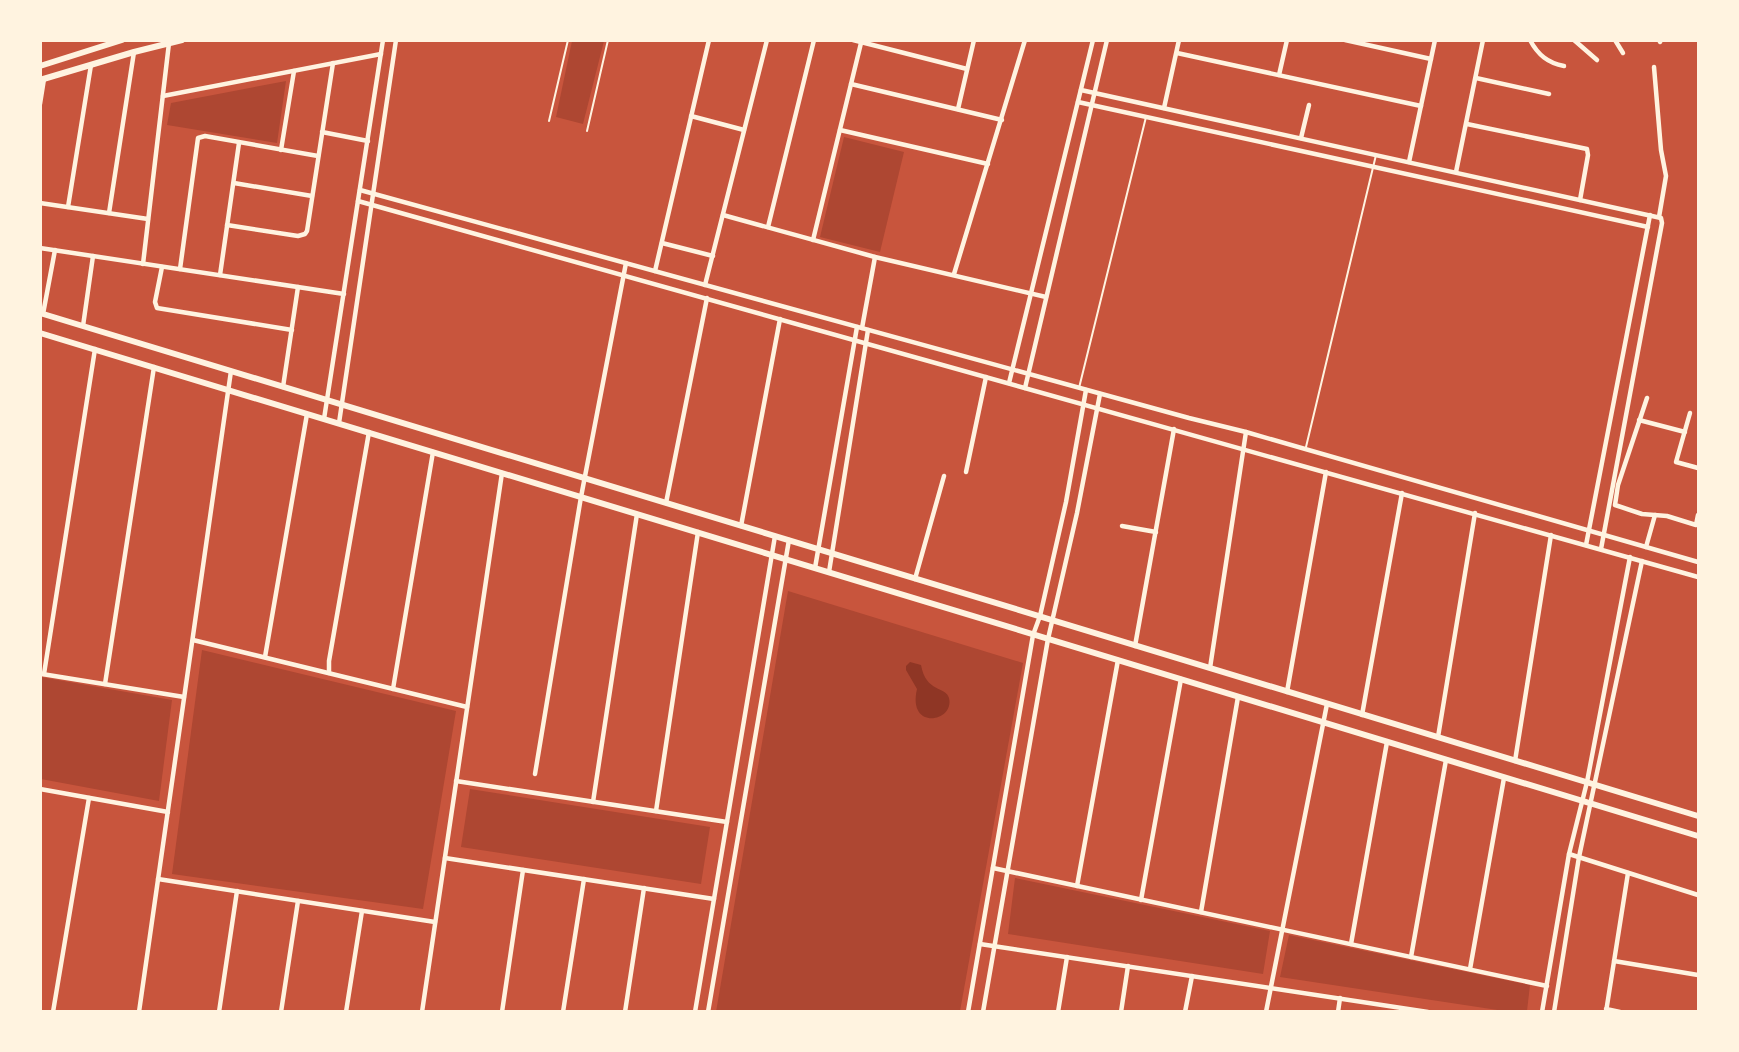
<svg xmlns="http://www.w3.org/2000/svg" width="1739" height="1052" viewBox="0 0 1739 1052" font-family="'Public Sans',sans-serif">
	<style>
		.green { fill: #ae4732 }
		.water { fill: #8f3625 }
		.lines { fill: none; stroke-linecap: round; stroke-linejoin: round }
		.service { stroke: #fff3e0; stroke-width: 2 }
		.minor { stroke: #fff3e0; stroke-width: 4.5 }
		.tertiary { stroke: #fff3e0; stroke-width: 6 }
	</style>
	<rect width="100%" height="100%" fill="#c8553d"/>
	<!-- green -->
	<g class="green">
		<polygon points="576,41 604,41 583,124 556,117 572,41"/>
		<polygon points="286,81 277,143 167,125 171,103"/>
		<polygon points="844,137 904,152 880,252 820,237"/>
		<polygon points="788,591 1023,663 960,1011 716,1012"/>
		<polygon points="202,650 456,711 423,909 172,874"/>
		<polygon points="41,677 172,700 159,801 41,779"/>
		<polygon points="470,789 710,827 701,884 461,847"/>
		<polygon points="1015,878 1270,931 1263,974 1008,934"/>
		<polygon points="1289,935 1530,985 1527,1011 1504,1011 1280,977"/>
	</g>
	<!-- water -->
	<path class="water" d="M910,662L921,665C926,693 946,686 949,698C955,722 907,731 917,689L906,670V666Z"/>
	<g class="lines">
		<!-- service -->
		<g class="service">
			<polyline points="549,121 568,40"/>
			<polyline points="587,131 608,40"/>
			<polyline points="1079,388 1146,117"/>
			<polyline points="1306,447 1376,155"/>
		</g>
		<!-- minor -->
		<g class="minor">
			<polyline points="853,40 967,69"/>
			<polyline points="1345,40 1431,59"/>
			<path d="M1530,40C1538,55 1548,63 1564,66"/>
			<polyline points="1574,40 1597,60"/>
			<polyline points="1615,40 1623,53"/>
			<polyline points="1660,42 1661,40"/>
			<polyline points="1177,53 1421,106"/>
			<polyline points="1654,67 1661,150 1666,176 1659,217"/>
			<polyline points="1279,75 1287,40"/>
			<polyline points="1476,78 1549,94"/>
			<polyline points="851,84 1002,120"/>
			<polyline points="1081,90 1661,218 1662,223 1601,549"/>
			<polyline points="163,96 381,54"/>
			<polyline points="1078,102 1648,227"/>
			<polyline points="40,104 44,79"/>
			<polyline points="1164,108 1179,40"/>
			<polyline points="958,109 974,40"/>
			<polyline points="691,116 744,130"/>
			<polyline points="1467,124 1587,149 1588,155 1580,200"/>
			<polyline points="840,130 988,164"/>
			<polyline points="322,132 368,141"/>
			<polyline points="1301,138 1309,105"/>
			<polyline points="281,150 294,71"/>
			<polyline points="1409,162 1435,40"/>
			<polyline points="1456,172 1483,40"/>
			<polyline points="234,183 312,196"/>
			<polyline points="360,190 1189,418 1246,432 1698,562"/>
			<polyline points="358,201 1698,577"/>
			<polyline points="40,203 148,219"/>
			<polyline points="68,207 91,65"/>
			<polyline points="109,213 134,52"/>
			<polyline points="723,215 875,257 1046,297"/>
			<polyline points="227,225 298,236 305,234 307,231 333,63"/>
			<polyline points="768,227 814,40"/>
			<polyline points="813,240 861,43"/>
			<polyline points="662,243 713,256"/>
			<polyline points="40,248 344,294"/>
			<polyline points="143,264 169,43"/>
			<polyline points="162,267 155,302 157,308 292,330"/>
			<polyline points="180,269 198,138 205,136 318,156"/>
			<polyline points="655,271 709,40"/>
			<polyline points="954,274 1025,40"/>
			<polyline points="220,275 239,143"/>
			<polyline points="705,285 767,40"/>
			<polyline points="43,314 55,250"/>
			<polyline points="83,326 93,256"/>
			<polyline points="862,328 875,257"/>
			<polyline points="1009,383 1093,40"/>
			<polyline points="283,387 298,287"/>
			<polyline points="1025,388 1107,40"/>
			<polyline points="1647,398 1618,485 1615,505 1642,514 1667,516 1696,525 1698,515"/>
			<polyline points="1690,413 1676,462 1698,468"/>
			<polyline points="324,419 383,40"/>
			<polyline points="1639,420 1685,432"/>
			<polyline points="339,423 396,40"/>
			<polyline points="966,472 986,377"/>
			<polyline points="666,503 707,298"/>
			<polyline points="741,526 780,319"/>
			<polyline points="1122,526 1156,532"/>
			<polyline points="1586,545 1650,215"/>
			<polyline points="1646,547 1655,515"/>
			<polyline points="815,568 857,327"/>
			<polyline points="829,572 868,330"/>
			<polyline points="915,579 944,476"/>
			<polyline points="193,640 467,707"/>
			<polyline points="1135,646 1174,429"/>
			<polyline points="265,657 307,414"/>
			<polyline points="1210,668 1246,432"/>
			<polyline points="329,673 329,661 369,432"/>
			<polyline points="42,674 184,697"/>
			<polyline points="44,674 95,349"/>
			<polyline points="105,684 154,367"/>
			<polyline points="393,689 433,452"/>
			<polyline points="1287,692 1326,472"/>
			<polyline points="1362,715 1402,493"/>
			<polyline points="1438,737 1475,513"/>
			<polyline points="1515,761 1551,535"/>
			<polyline points="535,774 581,497 626,263"/>
			<polyline points="456,781 727,822"/>
			<polyline points="40,789 168,812"/>
			<polyline points="593,802 637,514"/>
			<polyline points="656,811 698,532"/>
			<polyline points="1569,854 1698,895"/>
			<polyline points="445,858 714,899"/>
			<polyline points="993,868 1547,986"/>
			<polyline points="158,879 435,922"/>
			<polyline points="1077,886 1118,660"/>
			<polyline points="1141,900 1181,679"/>
			<polyline points="1201,912 1238,697"/>
			<polyline points="980,944 1428,1012"/>
			<polyline points="1351,944 1387,742"/>
			<polyline points="1411,957 1446,760"/>
			<polyline points="1614,961 1698,975"/>
			<polyline points="1470,969 1504,778"/>
			<polyline points="1606,1009 1620,1012"/>
			<polyline points="53,1012 89,798"/>
			<polyline points="139,1012 231,371"/>
			<polyline points="219,1012 237,891"/>
			<polyline points="281,1012 298,901"/>
			<polyline points="346,1012 362,911"/>
			<polyline points="422,1012 502,473"/>
			<polyline points="502,1012 523,870"/>
			<polyline points="563,1012 584,879"/>
			<polyline points="625,1012 644,888"/>
			<polyline points="695,1012 775,536"/>
			<polyline points="708,1012 789,540"/>
			<polyline points="968,1012 1033,635 1040,616 1066,502 1086,390"/>
			<polyline points="983,1012 1048,639 1077,513 1100,394"/>
			<polyline points="1058,1012 1067,957"/>
			<polyline points="1121,1012 1128,966"/>
			<polyline points="1185,1012 1192,976"/>
			<polyline points="1266,1012 1327,704"/>
			<polyline points="1338,1012 1340,998"/>
			<polyline points="1542,1012 1569,854 1587,782 1630,557"/>
			<polyline points="1554,1012 1579,857 1642,561"/>
			<polyline points="1606,1012 1628,873"/>
		</g>
		<!-- tertiary -->
		<g class="tertiary">
			<polyline points="40,66 122,40"/>
			<polyline points="40,80 134,52 182,40"/>
			<polyline points="40,313 1698,816"/>
			<polyline points="40,333 1698,836"/>
		</g>
	</g>
	<!-- border -->
	<rect width="1739" height="1052" fill="none" stroke="#fff3e0" stroke-width="84"/>
</svg>
